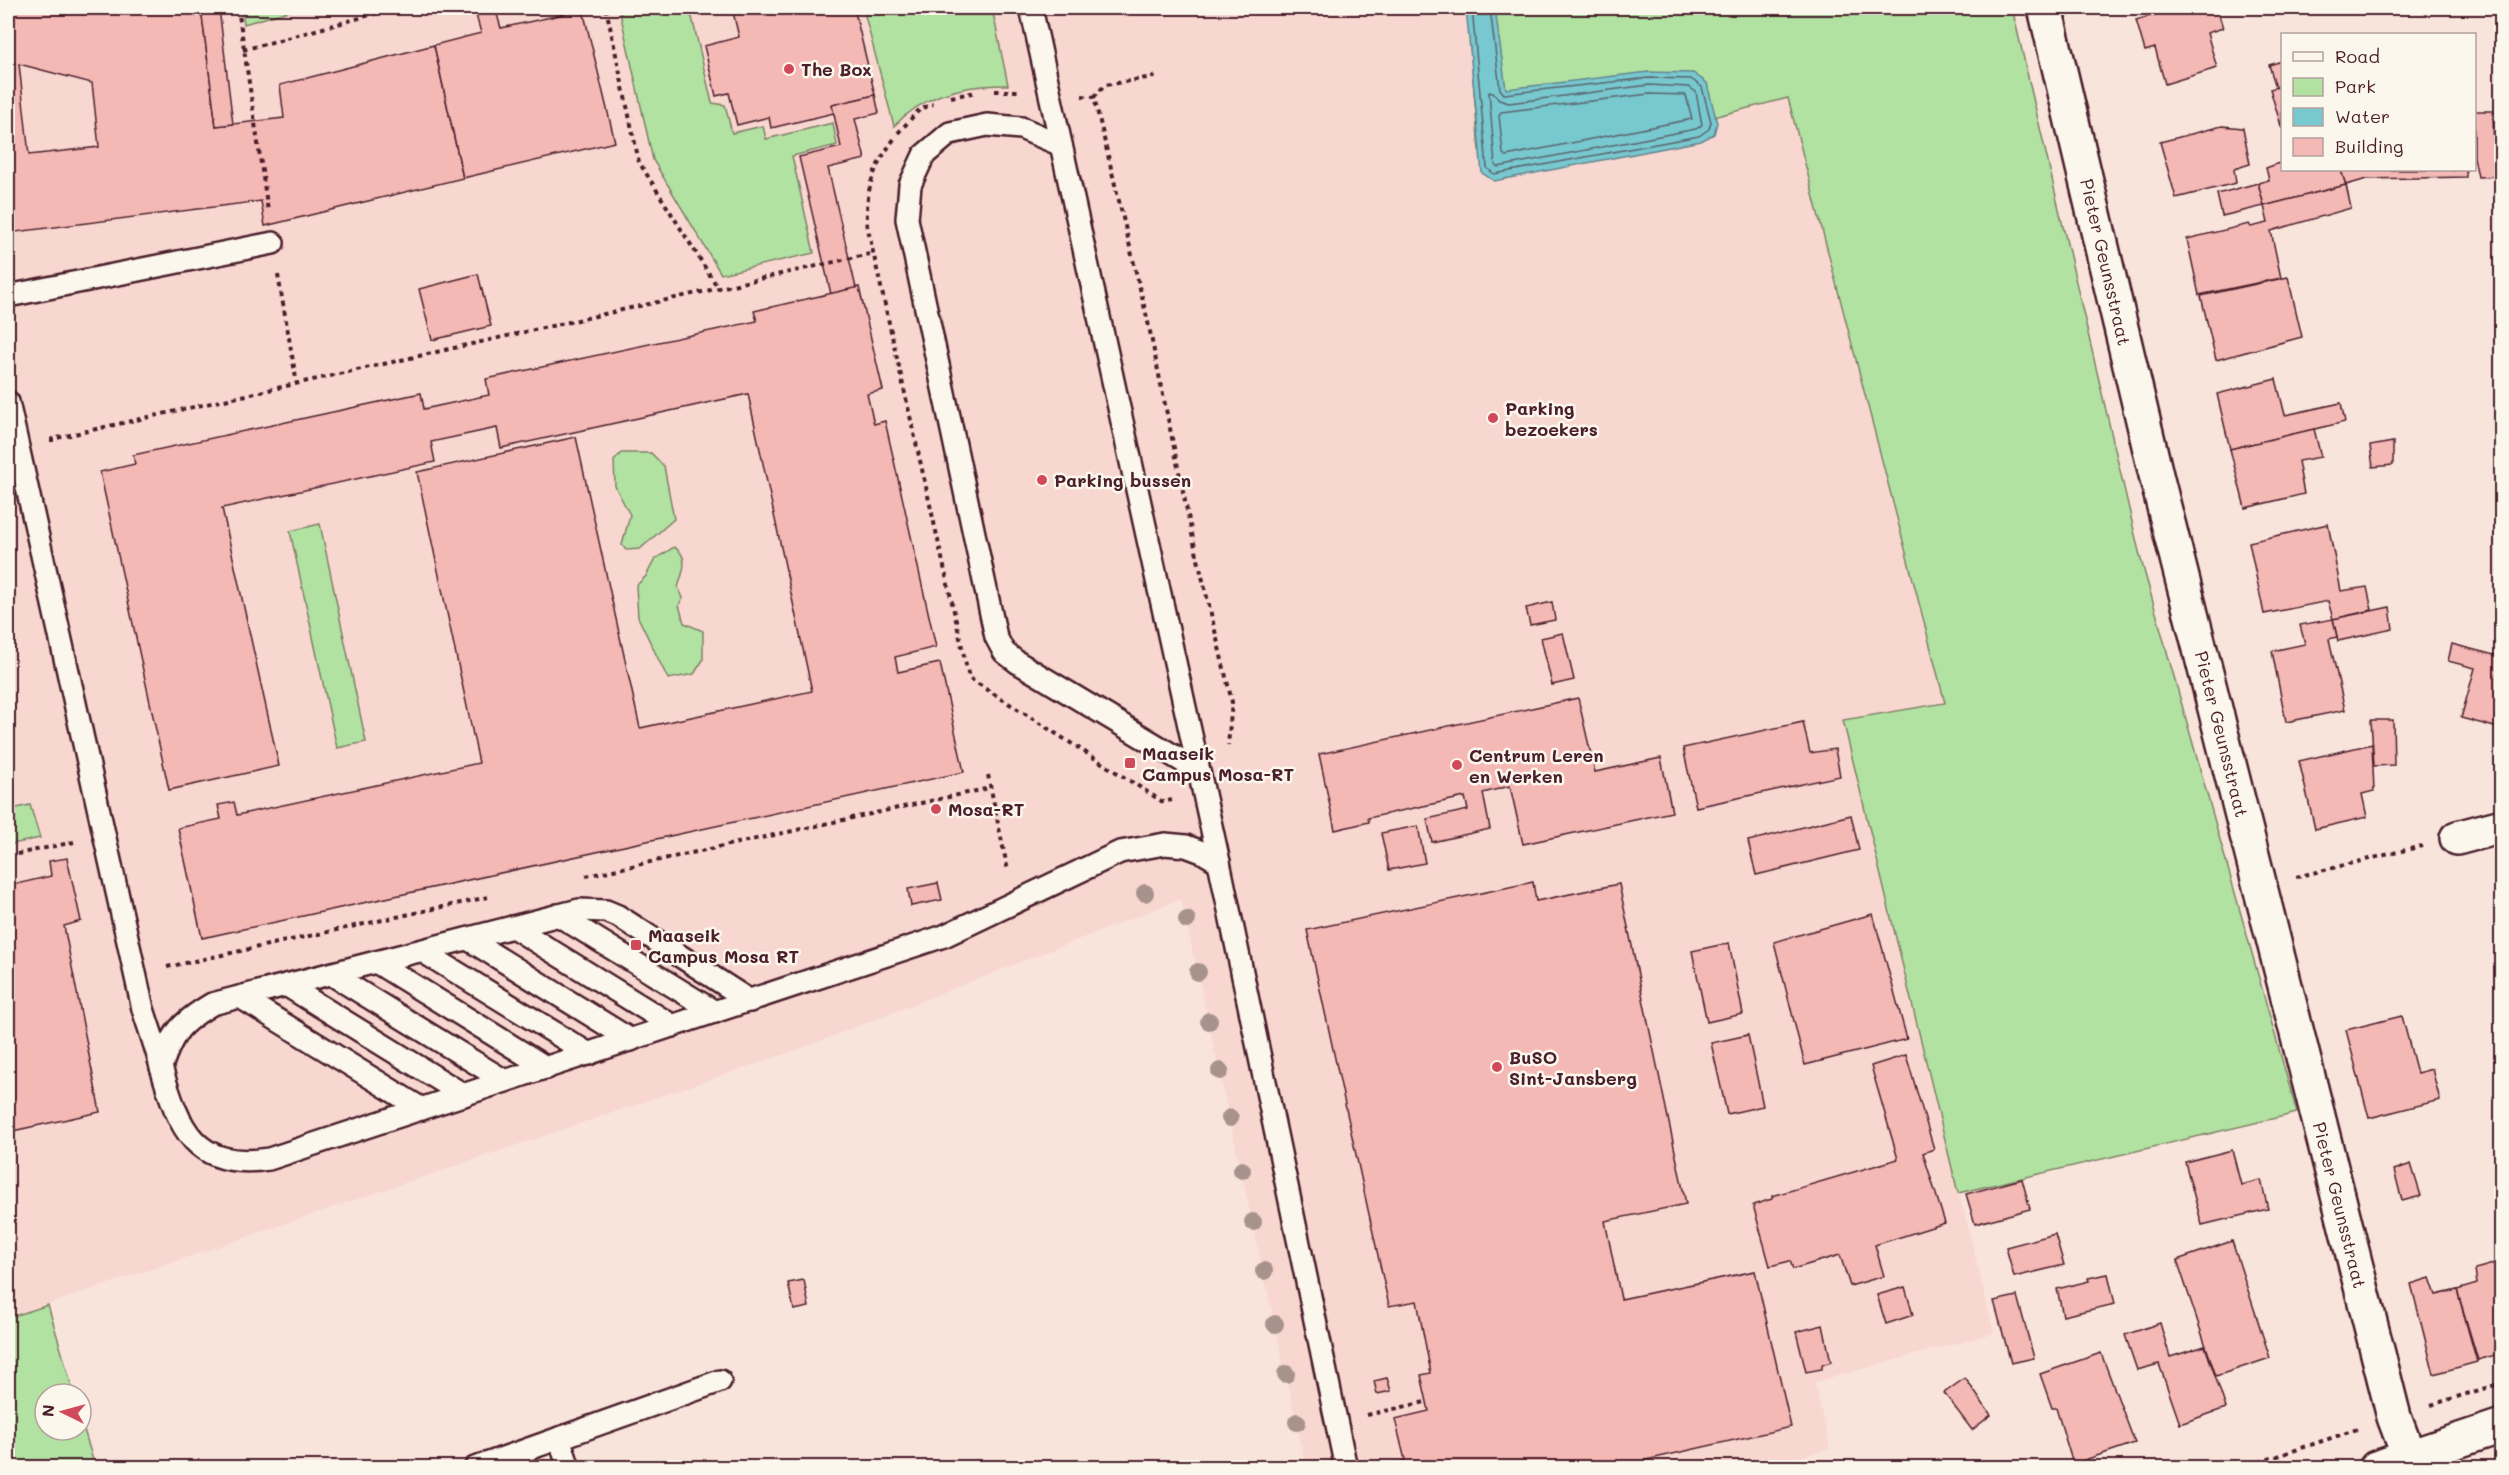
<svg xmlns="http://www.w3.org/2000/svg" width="2509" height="1475" viewBox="0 0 2509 1475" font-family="Mali,sans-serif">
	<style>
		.built { fill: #f8d7d0 }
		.green { fill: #b1e2a2; stroke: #7e8066; stroke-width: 1.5 }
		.water { fill: #77c8cf; stroke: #65848d; stroke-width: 1.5 }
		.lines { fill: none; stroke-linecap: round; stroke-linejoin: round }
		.shore { stroke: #5c636d; stroke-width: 1.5 }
		.building { fill: #f4b8b5; stroke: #4a1f2b; stroke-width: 1.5; fill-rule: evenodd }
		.service-casing { stroke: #4a1f2b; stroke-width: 26 }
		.minor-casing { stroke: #4a1f2b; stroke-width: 38 }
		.secondary-casing { stroke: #4a1f2b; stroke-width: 38 }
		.path { stroke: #4a1f2b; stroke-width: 4; stroke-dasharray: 4.5 4.5; stroke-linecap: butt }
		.service { stroke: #fbf7ec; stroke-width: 21 }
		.minor { stroke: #fbf7ec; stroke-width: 33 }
		.secondary { stroke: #fbf7ec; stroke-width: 33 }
		.tree { fill: #a7938b }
		.poi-dot { fill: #d1495b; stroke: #fbf7ec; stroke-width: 2 }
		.labels { text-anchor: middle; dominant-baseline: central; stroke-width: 5; stroke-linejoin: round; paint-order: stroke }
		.poi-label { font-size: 18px; font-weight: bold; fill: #4a1f2b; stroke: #fbf7ec; text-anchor: start }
		.street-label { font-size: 18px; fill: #4a1f2b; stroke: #fbf7ec }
	</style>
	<rect width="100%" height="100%" fill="#f9e4dc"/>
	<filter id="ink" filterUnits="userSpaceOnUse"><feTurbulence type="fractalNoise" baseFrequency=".0167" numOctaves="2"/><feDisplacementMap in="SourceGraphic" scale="12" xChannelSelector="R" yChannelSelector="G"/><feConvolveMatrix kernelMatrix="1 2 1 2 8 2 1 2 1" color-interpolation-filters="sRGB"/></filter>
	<g filter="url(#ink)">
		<!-- built -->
		<polygon class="built" points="8,8 1467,8 1634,137 1788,98 1945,703 1843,720 1994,1333 1815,1382 1830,1449 1759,1467 1306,1467 1181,899 800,1049 8,1318"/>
		<!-- green -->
		<g class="green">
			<polygon points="242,8 299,8 244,24"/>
			<polygon points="619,8 678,8 692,17 712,103 725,105 732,133 763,126 766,139 833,123 837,145 792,156 814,253 721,274 653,160"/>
			<path d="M863,8H992L1008,85C965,84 924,94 894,126Z"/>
			<polygon points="1467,8 2012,8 2140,556 2297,1113 1958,1193 1843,720 1945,703 1788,98 1634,137 1525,138 1479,150"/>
			<polygon points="621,453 651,453 664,466 674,519 640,549 626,550 622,545 630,515 615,486 614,461"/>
			<polygon points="320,524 366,742 337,748 290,531"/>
			<path d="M674,547C690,556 683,572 678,587L683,598L679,605L684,623L703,631V660L694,674L668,679L638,617L636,586L646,576L655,559Z"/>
			<polygon points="30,805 40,838 8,845 8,810"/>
			<polygon points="48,1305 74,1394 45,1394 45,1430 81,1430 81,1419 95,1467 8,1467 8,1318"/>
		</g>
		<!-- water -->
		<polygon class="water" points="1466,8 1495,8 1506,89 1648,72 1693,73 1707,83 1717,123 1714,134 1701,141 1494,181 1482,173"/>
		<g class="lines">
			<!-- shore -->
			<g class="shore">
				<polyline points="1472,8 1487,168 1494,174 1699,136 1709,129 1711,122 1702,87 1691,79 1649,78 1504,94 1500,89 1490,8"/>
				<polygon points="1649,85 1689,87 1696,92 1702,125 1696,129 1498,167 1495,165 1489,92 1493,93 1499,100 1509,103"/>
				<polygon points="1649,94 1686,95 1692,119 1506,156 1503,154 1499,115 1501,112"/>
			</g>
		</g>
		<!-- building -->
		<g class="building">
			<path d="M8,8H201L216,126L284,118L280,85L434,45L463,178L265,226L261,201L8,233ZM19,64L92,83L99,147L29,155Z"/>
			<polygon points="201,8 219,8 233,124 216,126"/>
			<polygon points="732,8 854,8 875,95 832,105 834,113 771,128 769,117 737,125 729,93 716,96 704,46 739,37"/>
			<polygon points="2178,8 2217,8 2223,28 2207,33 2217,68 2165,84 2155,48 2145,51 2136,20"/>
			<polygon points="583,10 615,142 463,178 434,45 481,33 476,15 496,11 501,28"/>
			<polygon points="2282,61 2282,86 2276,88 2269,65"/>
			<polygon points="2282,86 2282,129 2270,89"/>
			<polygon points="875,95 879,113 855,119 865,159 828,168 856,288 831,294 799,157 841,147 832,105"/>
			<polygon points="2474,111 2493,111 2494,154 2502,155 2502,176 2478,177 2474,157"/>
			<polygon points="2222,126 2243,128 2250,164 2234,169 2236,183 2176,198 2160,142"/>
			<polygon points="2282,162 2282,170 2341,170 2346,185 2264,206 2258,183 2269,180 2266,168"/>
			<polygon points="2341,170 2466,170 2466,177 2367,179 2346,185"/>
			<polygon points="2258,183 2264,206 2222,216 2217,194"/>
			<polygon points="2346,185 2351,208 2271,231 2281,278 2199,295 2187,239 2249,224 2251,227 2268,223 2264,206"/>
			<polygon points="478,274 491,326 432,340 419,289"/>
			<polygon points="2288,277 2302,337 2216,360 2201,296"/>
			<polygon points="859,287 883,390 867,394 874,424 885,421 936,647 895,657 898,672 940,663 964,772 202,938 178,828 221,819 218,805 234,802 237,815 479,763 417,472 576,437 640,728 812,691 748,394 501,448 497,428 431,442 435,462 222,508 279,766 169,790 100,472 135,464 133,455 421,393 424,409 489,395 486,379 757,321 754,311"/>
			<polygon points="2276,379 2285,415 2341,403 2345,422 2230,449 2217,394"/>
			<polygon points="2314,429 2321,457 2298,461 2304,494 2245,508 2230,449"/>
			<polygon points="2393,442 2393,465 2373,467 2370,446"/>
			<polygon points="2328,524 2341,591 2367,587 2372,610 2333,619 2328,601 2264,614 2249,542"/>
			<polygon points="1552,602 1555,620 1530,625 1526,608"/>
			<polygon points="2390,607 2393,629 2338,641 2333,619"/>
			<polygon points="2333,619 2337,637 2329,639 2345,710 2286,722 2272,651 2305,644 2300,625"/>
			<polygon points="1563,633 1574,680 1552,685 1541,638"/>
			<polygon points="2452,644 2502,657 2502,729 2461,718 2475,668 2448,661"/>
			<polygon points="1578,698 1595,772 1661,758 1672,812 1523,844 1510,786 1483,793 1490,829 1432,842 1427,819 1468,810 1465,797 1368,818 1369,822 1335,830 1319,754"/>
			<polygon points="2371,720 2393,720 2394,765 2374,766"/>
			<polygon points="1803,722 1810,753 1835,749 1840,776 1696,807 1683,748"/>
			<polygon points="2372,744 2374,791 2362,794 2367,817 2315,829 2299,761"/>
			<polygon points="1851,815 1859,850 1756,875 1748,841"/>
			<polygon points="1418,826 1425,863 1389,870 1381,833"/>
			<polygon points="67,858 81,921 64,926 100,1112 8,1132 8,886 51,876 49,861"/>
			<polygon points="1533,882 1536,901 1619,884 1686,1204 1605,1221 1621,1299 1755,1271 1791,1427 1611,1468 1397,1468 1396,1463 1405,1460 1395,1419 1429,1411 1421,1375 1431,1373 1417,1301 1389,1306 1307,930"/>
			<polygon points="938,883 942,900 911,906 908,889"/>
			<polygon points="1873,914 1907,1039 1805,1065 1774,942"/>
			<polygon points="1729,943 1743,1014 1707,1022 1692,951"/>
			<polygon points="2402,1016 2417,1073 2432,1069 2440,1100 2369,1118 2346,1030"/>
			<polygon points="1748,1035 1763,1106 1727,1114 1711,1043"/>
			<polygon points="1906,1055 1934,1149 1923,1153 1945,1223 1875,1245 1884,1276 1850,1286 1840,1255 1793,1269 1790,1261 1770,1266 1753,1205 1772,1199 1772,1196 1898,1159 1871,1066"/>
			<polygon points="2232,1150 2241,1185 2261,1180 2268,1209 2202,1225 2185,1162"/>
			<polygon points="2411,1164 2421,1196 2402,1201 2394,1170"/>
			<polygon points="2022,1179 2030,1209 1975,1224 1966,1194"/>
			<polygon points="2055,1234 2064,1265 2014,1277 2006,1247"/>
			<polygon points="2232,1241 2270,1358 2216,1376 2177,1260"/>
			<polygon points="2497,1263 2502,1282 2502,1353 2478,1360 2457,1290 2477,1284 2475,1269"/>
			<polygon points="2108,1274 2115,1304 2063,1316 2057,1289 2089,1281 2088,1278"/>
			<polygon points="2430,1278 2436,1295 2457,1290 2477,1362 2434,1374 2411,1284"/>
			<polygon points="804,1280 809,1307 794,1310 788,1283"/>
			<polygon points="1905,1287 1913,1315 1886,1324 1877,1295"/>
			<polygon points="2017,1296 2034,1358 2011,1363 1994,1301"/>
			<polygon points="2160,1323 2170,1357 2205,1346 2226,1408 2180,1424 2159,1364 2137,1370 2125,1335"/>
			<polygon points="1823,1325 1831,1362 1822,1365 1822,1369 1806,1372 1796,1332"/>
			<polygon points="2101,1353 2135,1443 2073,1464 2056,1408 2052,1408 2040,1374"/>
			<polygon points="1387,1378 1391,1391 1377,1394 1374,1381"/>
			<polygon points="1965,1378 1991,1415 1972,1430 1944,1393"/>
		</g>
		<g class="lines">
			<!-- service casing -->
			<g class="service-casing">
				<g id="service">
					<polyline points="1031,8 1219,862 1346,1468"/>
					<polyline points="1061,145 1021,128 987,125 950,133 924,155 910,185 907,219 996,637 1004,652 1017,662 1199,771"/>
					<polyline points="8,296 273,243"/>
					<path d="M8,402L143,1009C149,1028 156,1047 161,1067C179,1129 195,1170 269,1159L944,936L1120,852L1165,844L1186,846L1202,852L1219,862"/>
					<polyline points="558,915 715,1012"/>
					<polyline points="513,927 673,1026"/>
					<polyline points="468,939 631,1040"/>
					<polyline points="422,951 589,1054"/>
					<polyline points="376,962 547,1068"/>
					<polyline points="331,974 505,1081"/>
					<polyline points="286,985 464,1095"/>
					<polyline points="240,997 422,1109"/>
					<path d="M161,1067C173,1032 180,1023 212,1004L579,910L606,911L618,916L750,1001"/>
					<polyline points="559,1438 569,1468"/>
					<polyline points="475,1468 720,1381"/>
				</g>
			</g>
			<!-- minor casing -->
			<g class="minor-casing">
				<g id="minor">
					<polyline points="2045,8 2157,479 2394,1417 2409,1457"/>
					<polyline points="2457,838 2502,826"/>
				</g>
			</g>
			<!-- secondary casing -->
			<g class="secondary-casing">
				<polyline id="secondary" points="2376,1468 2502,1426"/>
			</g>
			<!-- path -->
			<g class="path">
				<polyline points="238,8 268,211"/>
				<polyline points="606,8 639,162 718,288"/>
				<polyline points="243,50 374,14 374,8"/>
				<polyline points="995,91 1018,91"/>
				<polyline points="1082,96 1094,97 1148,322 1191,530 1232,702 1228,745"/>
				<polyline points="951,97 976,92"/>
				<polyline points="1094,97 1105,85 1158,76"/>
				<polyline points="898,133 920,109 933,104"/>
				<path d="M894,139C872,170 866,188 867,225L969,678L1163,802L1172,800"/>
				<polyline points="278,275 297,384"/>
				<polyline points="52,442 52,439 874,253"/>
				<polyline points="988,775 1008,871"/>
				<polyline points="8,856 74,842"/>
				<polyline points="586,876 990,788"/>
				<polyline points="2296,877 2422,846"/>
				<polyline points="167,967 488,897"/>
				<polyline points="2431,1405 2502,1383"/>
				<polyline points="1367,1415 1425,1402"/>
				<polyline points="2242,1468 2358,1429"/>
			</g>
			<!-- service -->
			<use href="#service" class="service"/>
			<!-- minor -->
			<use href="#minor" class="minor"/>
			<!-- secondary -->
			<use href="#secondary" class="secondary"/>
		</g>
		<!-- trees -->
		<g class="tree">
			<circle cx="1145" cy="893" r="9"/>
			<circle cx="1187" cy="920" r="9"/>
			<circle cx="1198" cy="972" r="9"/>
			<circle cx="1209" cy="1021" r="9"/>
			<circle cx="1220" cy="1071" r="9"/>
			<circle cx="1230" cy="1118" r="9"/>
			<circle cx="1242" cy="1170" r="9"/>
			<circle cx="1253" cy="1222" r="9"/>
			<circle cx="1264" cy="1271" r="9"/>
			<circle cx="1275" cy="1324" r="9"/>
			<circle cx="1286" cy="1374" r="9"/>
			<circle cx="1297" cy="1422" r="9"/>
		</g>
	</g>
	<!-- markers -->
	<g class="poi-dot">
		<circle cx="789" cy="69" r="6"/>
		<circle cx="1493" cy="418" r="6"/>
		<circle cx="1042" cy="480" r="6"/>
		<rect x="1124" y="757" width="12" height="12" rx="3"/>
		<circle cx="1457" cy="765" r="6"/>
		<circle cx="936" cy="809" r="6"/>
		<rect x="630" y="939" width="12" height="12" rx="3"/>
		<circle cx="1497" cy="1067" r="6"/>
	</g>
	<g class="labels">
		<!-- poi labels -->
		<g class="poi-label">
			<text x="801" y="69">The Box</text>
			<text x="1505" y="408">Parking<tspan x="1505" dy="21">bezoekers</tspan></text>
			<text x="1054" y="480">Parking bussen</text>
			<text x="1142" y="753">Maaseik<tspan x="1142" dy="21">Campus Mosa-RT</tspan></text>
			<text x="1469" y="755">Centrum Leren<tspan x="1469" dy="21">en Werken</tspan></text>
			<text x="948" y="809">Mosa-RT</text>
			<text x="648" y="935">Maaseik<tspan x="648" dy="21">Campus Mosa RT</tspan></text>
			<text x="1509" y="1057">BuSO<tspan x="1509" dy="21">Sint-Jansberg</tspan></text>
		</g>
		<!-- street labels -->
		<g class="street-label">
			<text transform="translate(2106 262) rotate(77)">Pieter Geunsstraat</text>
			<text transform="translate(2222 734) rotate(76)">Pieter Geunsstraat</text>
			<text transform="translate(2340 1205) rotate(76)">Pieter Geunsstraat</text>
		</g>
	</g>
	<!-- margin -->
	<rect width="2509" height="1475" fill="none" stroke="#fbf7ec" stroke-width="30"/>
	<rect x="15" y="15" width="2479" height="1445" fill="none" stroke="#4a1f2b" stroke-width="2" filter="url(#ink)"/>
	<!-- legend -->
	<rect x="2281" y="33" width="195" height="138" fill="#fbf7ec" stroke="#b4a19f" stroke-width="1.5"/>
	<rect x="2293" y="52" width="30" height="9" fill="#fbf7ec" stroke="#b4a19f" stroke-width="1.5"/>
	<text x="2335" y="63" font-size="18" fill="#4a1f2b">Road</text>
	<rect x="2293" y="78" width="30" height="18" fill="#b1e2a2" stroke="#b4a19f" stroke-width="1.5"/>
	<text x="2335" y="93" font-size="18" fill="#4a1f2b">Park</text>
	<rect x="2293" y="108" width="30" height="18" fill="#77c8cf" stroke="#b4a19f" stroke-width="1.5"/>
	<text x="2335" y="123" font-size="18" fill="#4a1f2b">Water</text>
	<rect x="2293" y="138" width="30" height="18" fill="#f4b8b5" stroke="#b4a19f" stroke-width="1.5"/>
	<text x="2335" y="153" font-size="18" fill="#4a1f2b">Building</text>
	<!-- north arrow -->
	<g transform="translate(63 1412) rotate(275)"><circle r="28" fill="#fbf7ec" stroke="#b4a19f" stroke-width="1.5"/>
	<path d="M0-4.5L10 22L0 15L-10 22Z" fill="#d1495b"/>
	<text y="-9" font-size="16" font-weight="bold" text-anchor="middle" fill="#4a1f2b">N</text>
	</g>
</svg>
